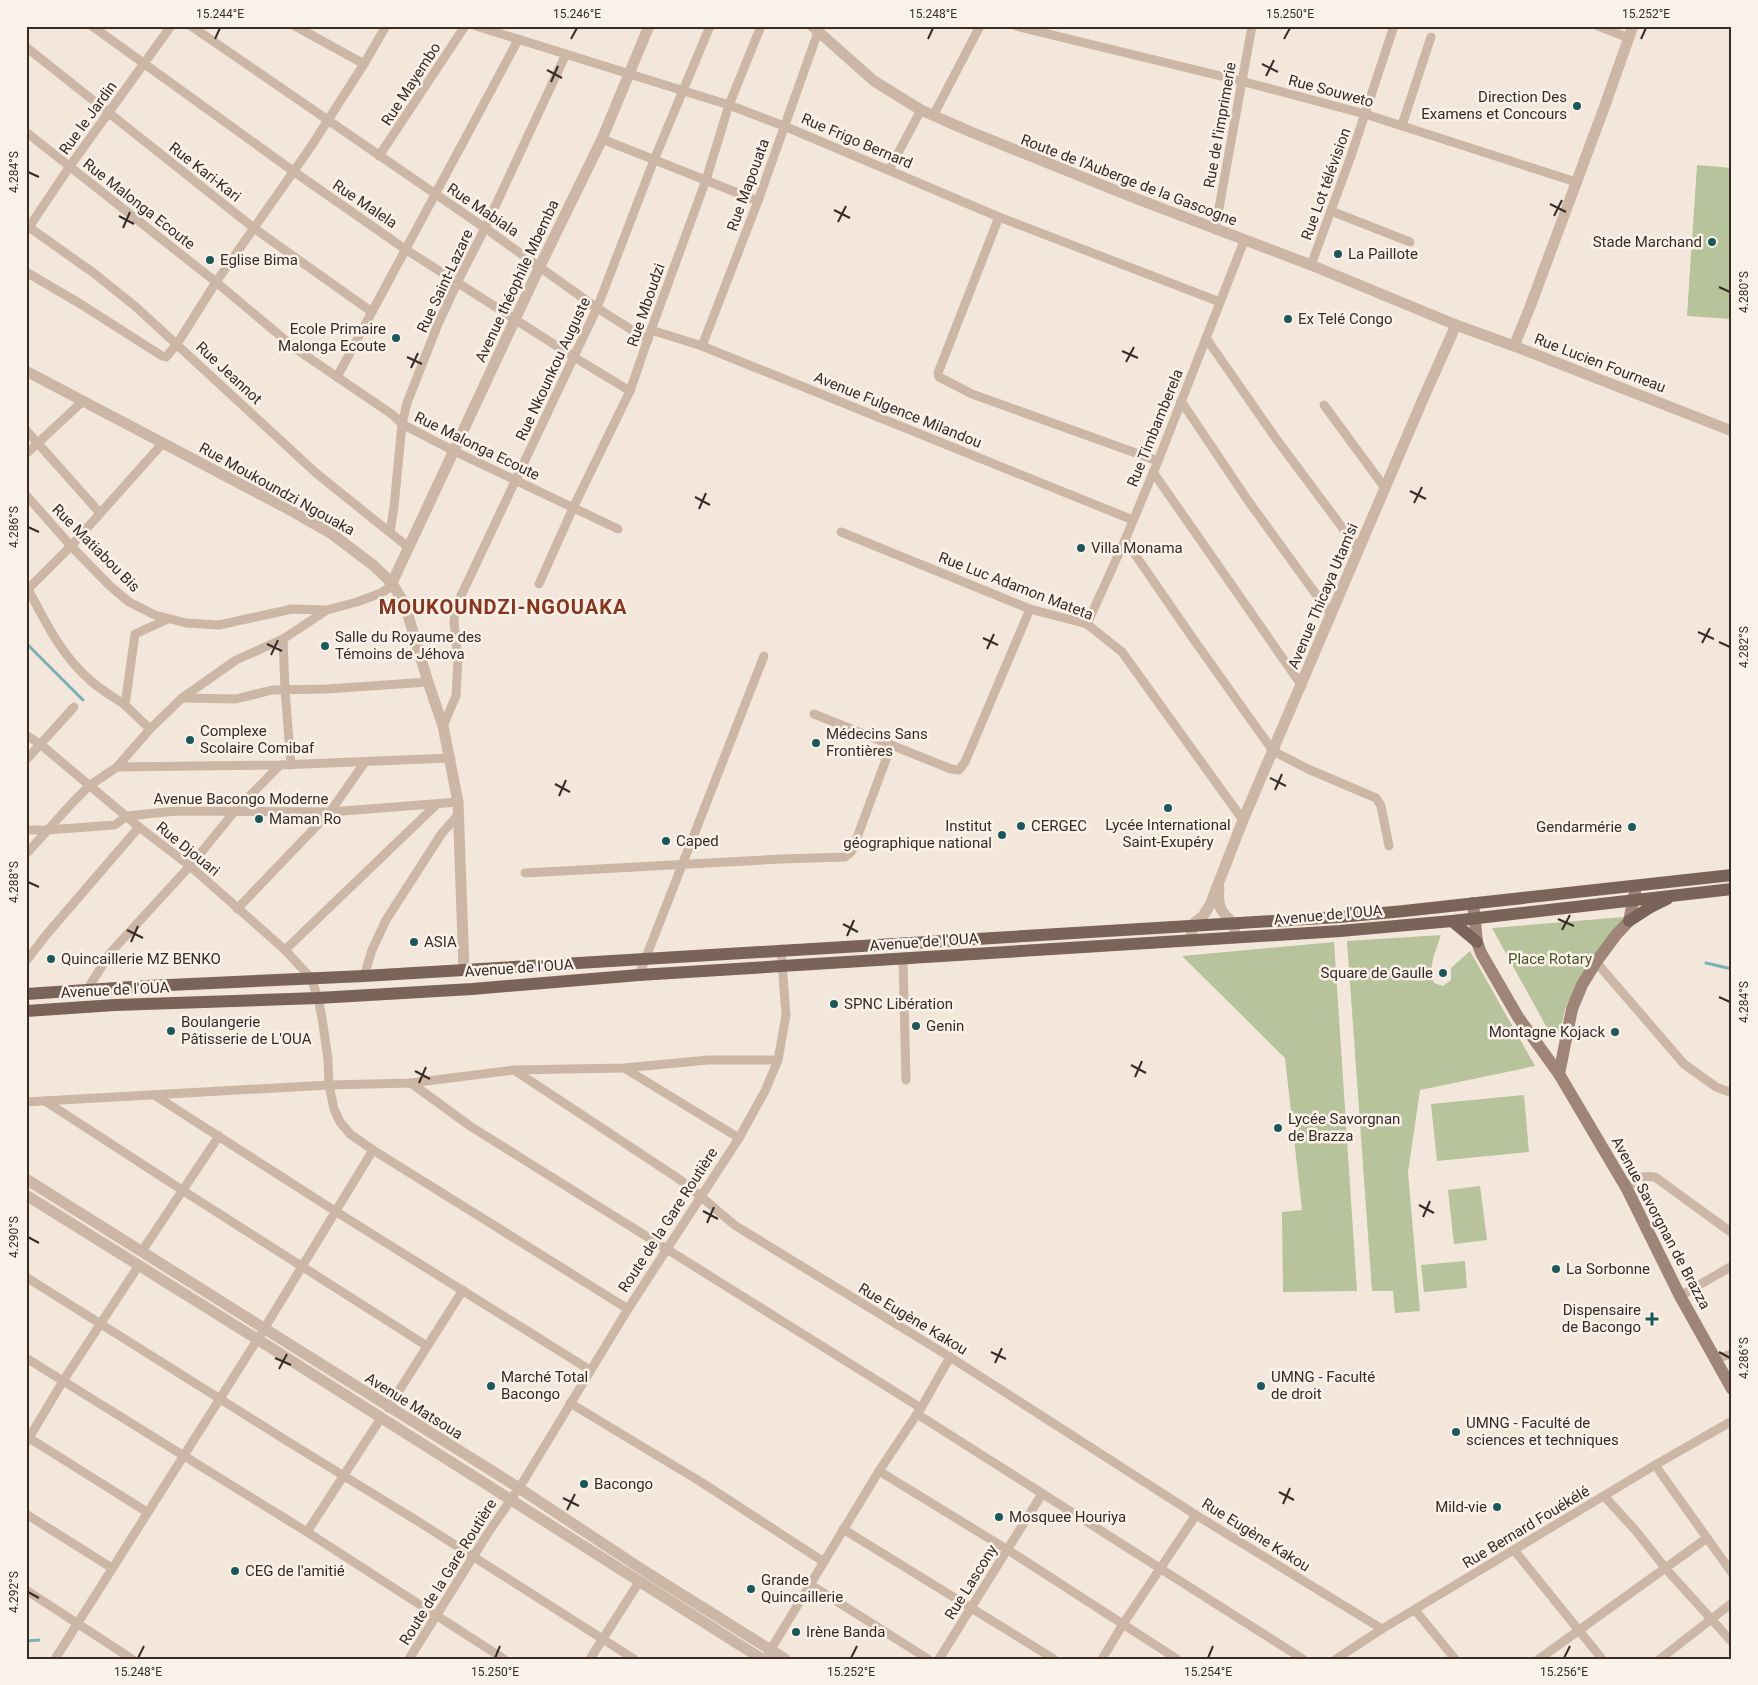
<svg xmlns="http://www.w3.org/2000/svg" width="1758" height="1685" viewBox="0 0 1758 1685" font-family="Roboto,sans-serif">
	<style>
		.green { fill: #b6c39b }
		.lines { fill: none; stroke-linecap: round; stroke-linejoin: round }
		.stream { stroke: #79b0b1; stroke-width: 3 }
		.minor { stroke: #ccb7a7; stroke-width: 9 }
		.tertiary { stroke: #ccb7a7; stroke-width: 11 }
		.secondary { stroke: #9f8578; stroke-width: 12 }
		.primary { stroke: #7a6358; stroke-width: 12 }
		.ticks { fill: none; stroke: #382c28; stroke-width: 2 }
		.poi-dot { fill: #1b585b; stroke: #faf1e8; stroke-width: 2 }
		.labels { text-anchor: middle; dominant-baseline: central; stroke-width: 5; stroke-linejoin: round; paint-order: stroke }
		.street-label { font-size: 15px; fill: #382c28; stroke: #faf1e8 }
		.poi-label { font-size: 15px; fill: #382c28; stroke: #faf1e8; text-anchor: start }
		.park-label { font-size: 15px; fill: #48572a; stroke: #faf1e8 }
		.district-label { font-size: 20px; font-weight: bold; letter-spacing: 1px; fill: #8a341d; stroke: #faf1e8 }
		.neatline { fill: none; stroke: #382c28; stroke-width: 2 }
		.ticks-label { font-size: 12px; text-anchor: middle; fill: #382c28 }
	</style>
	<rect width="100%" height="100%" fill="#f3e7db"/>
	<!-- green -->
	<g class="green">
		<polygon points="1697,165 1732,168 1732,319 1687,316"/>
		<polygon points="1624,917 1588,963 1565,1009 1560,1033 1551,1035 1492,928"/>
		<path d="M1441,935C1436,951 1427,968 1434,983L1443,986L1451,980V968L1470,951L1535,1066L1420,1090L1408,1172L1420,1311L1395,1313L1393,1291H1372L1347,941Z"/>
		<polygon points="1334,942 1357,1291 1283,1292 1282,1212 1302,1210 1285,1058 1182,956"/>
		<polygon points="1524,1095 1529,1152 1437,1161 1431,1104"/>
		<polygon points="1480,1186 1487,1240 1454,1244 1448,1190"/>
		<polygon points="1465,1261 1467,1288 1424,1292 1421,1265"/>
	</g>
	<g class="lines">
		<!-- stream -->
		<g class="stream">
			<polyline points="26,643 83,700"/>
			<polyline points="1706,963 1732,969"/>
			<polyline points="26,1641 39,1640"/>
		</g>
		<!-- minor -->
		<g class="minor">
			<polyline points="92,26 293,171 405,249 574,357 630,391"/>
			<polyline points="191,26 485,228 597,308 648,340"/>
			<polyline points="295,26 364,64"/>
			<polyline points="476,26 729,105 784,126 999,217 1220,302"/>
			<polyline points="1016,26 1241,81 1365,114 1576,182"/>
			<polyline points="1598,26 1629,38"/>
			<polyline points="26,47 255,229 372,312"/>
			<polyline points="933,116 980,26"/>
			<polyline points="1402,125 1431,37"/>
			<polyline points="26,132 216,282 296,349 393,415 402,424 454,451 618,529"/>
			<polyline points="602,139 758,201"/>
			<polyline points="379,156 465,26"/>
			<polyline points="889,170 921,110"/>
			<polyline points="1331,211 1410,242"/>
			<polyline points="999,217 938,373 939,377 972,394 1158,461"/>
			<polyline points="26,225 95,274 136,307 316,473 408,547"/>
			<polyline points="27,230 70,166 171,26"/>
			<polyline points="1215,230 1252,26"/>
			<polyline points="1311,265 1351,156 1394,26"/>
			<polyline points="26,272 79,303 162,356 166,357 177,344 216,282 310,148 364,64 386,26"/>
			<polyline points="651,330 702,346 1133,520"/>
			<polyline points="1206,338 1277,440 1359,550"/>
			<polyline points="702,346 758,201 818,32"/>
			<polyline points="337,377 518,40"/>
			<polyline points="1181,401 1249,502 1331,615"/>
			<polyline points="1324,405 1385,488"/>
			<polyline points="26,430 100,513"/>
			<polyline points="26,454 83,401"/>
			<polyline points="1153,472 1302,686"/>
			<polyline points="26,495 71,546 110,586 129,602 155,615 186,623 219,625 292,609 327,610"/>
			<polyline points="390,532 394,507 402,424 407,403 438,324 458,281 485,228 566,54"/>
			<polyline points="841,532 1030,609 1087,624 1122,652 1243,820"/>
			<polyline points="1125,540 1194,640 1273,751 1308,769 1376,798 1381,806 1389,846"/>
			<polyline points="539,584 573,508 630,391 651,330 706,180 729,105 761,26"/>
			<path d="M28,589C46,623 61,655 91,681C101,690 114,697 125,705"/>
			<polyline points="26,591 71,546 162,444"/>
			<polyline points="1087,624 1125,540 1158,461 1244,241"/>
			<polyline points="283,639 285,690 291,765"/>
			<polyline points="182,698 236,699 272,690 327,689 428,682"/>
			<polyline points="814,714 951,769 959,770 965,762 1030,609"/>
			<polyline points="443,726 456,696 458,659 454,622 455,612 459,600 597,308 654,160 710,26"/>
			<polyline points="150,729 125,705 135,634 168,619"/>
			<polyline points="26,735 40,744 139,827 190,866 285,950 311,978 318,998 322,1018 328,1059 329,1085 334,1109 340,1122 350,1134 373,1150 628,1309"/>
			<polyline points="26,760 74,707"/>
			<polyline points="117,767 280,765 451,758"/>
			<polyline points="26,830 47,830 115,825 127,816 176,811 330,812 458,802"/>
			<polyline points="26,854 73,802 89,786 117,767 150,729 182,698 236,660 283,639 327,610 357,602 381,593 387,589 392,583"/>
			<polyline points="525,873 781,859 845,857 852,851 891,746"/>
			<polyline points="237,909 330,812 365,762"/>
			<polyline points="285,950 436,805"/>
			<polyline points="903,960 906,1080"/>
			<polyline points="26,961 47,934 139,827"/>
			<polyline points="1596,962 1684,1064 1716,1087 1732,1093"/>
			<polyline points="639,975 764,656"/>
			<polyline points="364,976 372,950 386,920 442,833 459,814"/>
			<polyline points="87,990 110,953 190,866 235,811 280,765"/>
			<polyline points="624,1068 739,1138"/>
			<path d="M514,1070L676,1177C697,1192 716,1210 736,1226L950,1357L1196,1515L1382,1629"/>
			<polyline points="411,1083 470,1126 921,1408"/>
			<polyline points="154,1095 335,1211 590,1370"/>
			<polyline points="45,1101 182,1190 427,1346"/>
			<polyline points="26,1102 329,1085 411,1083 514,1070 624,1068 708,1060 778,1060"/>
			<path d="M1627,1189C1637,1177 1639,1175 1655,1177L1732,1233"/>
			<polyline points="142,1251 219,1136"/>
			<polyline points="26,1277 287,1441 419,1522 634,1659"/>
			<polyline points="1680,1296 1732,1266"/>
			<polyline points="26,1358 307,1532 504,1659"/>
			<polyline points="1715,1359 1732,1354"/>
			<polyline points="570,1403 701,1482 824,1562"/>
			<polyline points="388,1408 463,1290"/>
			<polyline points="917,1414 1303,1659"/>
			<polyline points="26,1436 147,1512"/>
			<polyline points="26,1443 63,1381 139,1265"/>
			<polyline points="1655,1465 1732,1573"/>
			<polyline points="879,1471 1008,1550 1177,1659"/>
			<polyline points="1604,1496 1636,1531 1666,1569 1732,1642"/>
			<polyline points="26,1514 112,1568"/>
			<polyline points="843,1529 1054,1659"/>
			<polyline points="307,1532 381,1418"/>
			<polyline points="1514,1550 1602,1659"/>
			<polyline points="811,1585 928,1659"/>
			<polyline points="26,1590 132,1659"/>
			<polyline points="1415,1610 1455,1659"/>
			<polyline points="768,1654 879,1471 921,1408 950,1357"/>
			<polyline points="55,1659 264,1329 373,1150"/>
			<polyline points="409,1659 488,1533 521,1485 628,1309 739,1138 765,1091 778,1060 786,1015 781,949"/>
			<polyline points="590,1659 639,1582"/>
			<polyline points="939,1659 1042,1494"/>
			<polyline points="1102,1659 1123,1624 1196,1515"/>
			<polyline points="1336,1659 1382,1629 1655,1465 1732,1421"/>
			<polyline points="1539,1659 1707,1538"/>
			<polyline points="1660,1659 1732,1603"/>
		</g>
		<!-- tertiary -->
		<g class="tertiary">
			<polyline points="812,26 874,81 921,110 971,132 1132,197 1311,265 1456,325 1514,346 1732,431"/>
			<polyline points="1514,346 1530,307 1604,108 1633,26"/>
			<polyline points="26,371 290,510 332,534 373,565 392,583 405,605 428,682 443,726 458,802 464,970"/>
			<polyline points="392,583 540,266 602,139 649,26"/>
			<path d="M1219,889C1217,907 1221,912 1234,924L1235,938"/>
			<polyline points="1191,941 1192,925 1203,916 1210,905 1243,820 1423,399 1456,325"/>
			<polyline points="26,1179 519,1488 646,1572 785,1659"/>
			<polyline points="26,1195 257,1339 762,1659"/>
		</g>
		<!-- secondary -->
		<g class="secondary">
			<polyline points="1473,903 1477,942 1481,953 1518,1017 1559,1074 1627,1189 1680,1296 1732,1389"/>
			<polyline points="1559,1074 1572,1009 1582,985 1596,962 1616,935 1629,921 1635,892"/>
		</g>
		<!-- primary -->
		<g class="primary">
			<polyline points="1452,921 1477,942"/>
			<polyline points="1629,921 1649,908 1667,899"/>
			<polyline points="26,994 147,986 364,976 1339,917 1404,911 1732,875"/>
			<polyline points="26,1011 115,1005 318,998 472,989 639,975 1340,931 1452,921 1732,889"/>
		</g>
	</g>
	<!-- ticks -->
	<path class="ticks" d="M215,39L220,28M571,39L577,28M928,39L933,28M1284,39L1290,28M1641,39L1646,28M1262,64L1278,72M547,70L562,78M1266,76L1274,60M551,82L558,66M28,172L39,177M1550,204L1566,212M834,210L850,218M119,216L134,224M1554,216L1562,200M838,222L846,206M123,228L130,212M1719,287L1730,292M1122,351L1138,358M407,357L422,364M1126,362L1134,347M411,368L418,353M1410,491L1426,499M695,497L710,505M1414,503L1422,487M699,509L706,493M28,527L39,532M1698,632L1714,639M983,638L998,645M1719,642L1730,647M1702,643L1710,628M267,644L282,651M987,649L994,634M271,655L278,640M1270,778L1286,786M555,784L570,792M1275,790L1282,774M559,796L566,780M28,882L39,887M1558,919L1574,926M843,924L858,932M127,930L143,938M1562,930L1570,915M847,936L854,920M131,942L138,926M1719,997L1730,1002M1131,1065L1146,1073M415,1071L430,1079M1135,1077L1142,1061M419,1083L426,1067M1419,1205L1434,1213M703,1211L718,1219M1423,1217L1430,1201M707,1223L714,1207M28,1237L39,1243M991,1352L1006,1359M1719,1352L1730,1358M275,1358L291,1365M995,1363L1002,1348M279,1369L287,1354M1279,1492L1294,1500M563,1498L579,1506M1283,1504L1290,1488M567,1510L575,1494M28,1592L39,1598M138,1658L144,1646M495,1658L500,1646M851,1658L857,1646M1208,1658L1213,1646M1564,1658L1570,1646"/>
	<!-- markers -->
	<g class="poi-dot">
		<circle cx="1577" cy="106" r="5"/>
		<circle cx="1712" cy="242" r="5"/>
		<circle cx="1338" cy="254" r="5"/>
		<circle cx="210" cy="260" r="5"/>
		<circle cx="1288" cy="319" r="5"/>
		<circle cx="396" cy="338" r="5"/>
		<circle cx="1081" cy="548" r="5"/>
		<circle cx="325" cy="646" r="5"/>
		<circle cx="190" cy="740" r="5"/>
		<circle cx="816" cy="743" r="5"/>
		<circle cx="1168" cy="808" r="5"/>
		<circle cx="259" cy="819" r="5"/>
		<circle cx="1021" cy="826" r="5"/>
		<circle cx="1632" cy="827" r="5"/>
		<circle cx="1002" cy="835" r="5"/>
		<circle cx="666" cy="841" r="5"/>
		<circle cx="414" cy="942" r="5"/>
		<circle cx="51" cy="959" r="5"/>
		<circle cx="1443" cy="973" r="5"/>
		<circle cx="834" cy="1004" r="5"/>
		<circle cx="916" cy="1026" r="5"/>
		<circle cx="171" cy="1031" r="5"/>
		<circle cx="1615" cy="1032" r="5"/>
		<circle cx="1278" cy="1128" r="5"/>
		<circle cx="1556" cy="1269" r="5"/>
		<path d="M1649.5 1311.5h5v5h5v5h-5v5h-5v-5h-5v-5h5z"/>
		<circle cx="491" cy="1386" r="5"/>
		<circle cx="1261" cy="1386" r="5"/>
		<circle cx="1456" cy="1432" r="5"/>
		<circle cx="584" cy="1484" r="5"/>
		<circle cx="1497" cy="1507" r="5"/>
		<circle cx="999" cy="1517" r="5"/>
		<circle cx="235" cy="1571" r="5"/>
		<circle cx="751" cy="1589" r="5"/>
		<circle cx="796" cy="1632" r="5"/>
	</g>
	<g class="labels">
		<!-- street labels -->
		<g class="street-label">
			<text transform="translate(411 84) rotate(-57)">Rue Mayembo</text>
			<text transform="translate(1331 91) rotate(15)">Rue Souweto</text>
			<text transform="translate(88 118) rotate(-54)">Rue le Jardin</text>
			<text transform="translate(1220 125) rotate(-80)">Rue de l'imprimerie</text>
			<text transform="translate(857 141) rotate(23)">Rue Frigo Bernard</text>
			<text transform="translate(205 172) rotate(38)">Rue Kari-Kari</text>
			<text transform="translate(1129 180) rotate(21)">Route de l'Auberge de la Gascogne</text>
			<text transform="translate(1326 184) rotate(-70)">Rue Lot télévision</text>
			<text transform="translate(748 185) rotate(-70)">Rue Mapouata</text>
			<text transform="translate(139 204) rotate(38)">Rue Malonga Ecoute</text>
			<text transform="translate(365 204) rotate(34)">Rue Malela</text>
			<text transform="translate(483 210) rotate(34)">Rue Mabiala</text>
			<text transform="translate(445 281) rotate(-65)">Rue Saint-Lazare</text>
			<text transform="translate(517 281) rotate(-65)">Avenue théophile Mbemba</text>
			<text transform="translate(646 305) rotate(-71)">Rue Mboudzi</text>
			<text transform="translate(1600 363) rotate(21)">Rue Lucien Fourneau</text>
			<text transform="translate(553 369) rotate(-65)">Rue Nkounkou Auguste</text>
			<text transform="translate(229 373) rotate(43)">Rue Jeannot</text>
			<text transform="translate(898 410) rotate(22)">Avenue Fulgence Milandou</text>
			<text transform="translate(1155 428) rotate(-68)">Rue Timbamberela</text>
			<text transform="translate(477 446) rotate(26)">Rue Malonga Ecoute</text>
			<text transform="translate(277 489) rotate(29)">Rue Moukoundzi Ngouaka</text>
			<text transform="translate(96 548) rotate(45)">Rue Matiabou Bis</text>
			<text transform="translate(1016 586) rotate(21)">Rue Luc Adamon Mateta</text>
			<text transform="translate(1323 596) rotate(-67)">Avenue Thicaya Utam'si</text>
			<text x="241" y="799">Avenue Bacongo Moderne</text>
			<text transform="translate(188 849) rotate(39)">Rue Djouari</text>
			<text transform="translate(1328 915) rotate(-5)">Avenue de l'OUA</text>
			<text transform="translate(924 942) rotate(-4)">Avenue de l'OUA</text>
			<text transform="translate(519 968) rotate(-4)">Avenue de l'OUA</text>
			<text transform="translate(115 990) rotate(-3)">Avenue de l'OUA</text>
			<text transform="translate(668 1220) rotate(-57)">Route de la Gare Routière</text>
			<text transform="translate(1661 1223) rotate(62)">Avenue Savorgnan de Brazza</text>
			<text transform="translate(913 1319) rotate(31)">Rue Eugène Kakou</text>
			<text transform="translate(414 1406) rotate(32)">Avenue Matsoua</text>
			<text transform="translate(1526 1527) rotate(-31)">Rue Bernard Fouékélé</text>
			<text transform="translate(1256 1535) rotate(32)">Rue Eugène Kakou</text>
			<text transform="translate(448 1572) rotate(-58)">Route de la Gare Routière</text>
			<text transform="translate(971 1582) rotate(-58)">Rue Lascony</text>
		</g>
		<!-- poi labels -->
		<g class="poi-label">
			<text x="1567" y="97" text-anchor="end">Direction Des<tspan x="1567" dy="17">Examens et Concours</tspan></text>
			<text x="1702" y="242" text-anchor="end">Stade Marchand</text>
			<text x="1348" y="254">La Paillote</text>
			<text x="220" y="260">Eglise Bima</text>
			<text x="1298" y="319">Ex Telé Congo</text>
			<text x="386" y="329" text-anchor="end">Ecole Primaire<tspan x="386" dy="17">Malonga Ecoute</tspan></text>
			<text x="1091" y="548">Villa Monama</text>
			<text x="335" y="637">Salle du Royaume des<tspan x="335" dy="17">Témoins de Jéhova</tspan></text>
			<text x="200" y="731">Complexe<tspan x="200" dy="17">Scolaire Comibaf</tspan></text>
			<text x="826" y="734">Médecins Sans<tspan x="826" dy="17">Frontières</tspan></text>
			<text x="269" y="819">Maman Ro</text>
			<text x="1168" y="825" text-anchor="middle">Lycée International<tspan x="1168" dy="17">Saint-Exupéry</tspan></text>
			<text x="992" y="826" text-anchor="end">Institut<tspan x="992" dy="17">géographique national</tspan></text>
			<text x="1031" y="826">CERGEC</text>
			<text x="1622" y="827" text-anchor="end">Gendarmérie</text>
			<text x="676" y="841">Caped</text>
			<text x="424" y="942">ASIA</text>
			<text x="61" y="959">Quincaillerie MZ BENKO</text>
			<text x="1433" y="973" text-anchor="end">Square de Gaulle</text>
			<text x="844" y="1004">SPNC Libération</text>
			<text x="181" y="1022">Boulangerie<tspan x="181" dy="17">Pâtisserie de L'OUA</tspan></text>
			<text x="926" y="1026">Genin</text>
			<text x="1605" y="1032" text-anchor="end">Montagne Kojack</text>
			<text x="1288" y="1119">Lycée Savorgnan<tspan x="1288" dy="17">de Brazza</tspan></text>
			<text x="1566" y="1269">La Sorbonne</text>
			<text x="1641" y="1310" text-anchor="end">Dispensaire<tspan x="1641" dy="17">de Bacongo</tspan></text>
			<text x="501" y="1377">Marché Total<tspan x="501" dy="17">Bacongo</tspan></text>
			<text x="1271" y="1377">UMNG - Faculté<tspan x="1271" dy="17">de droit</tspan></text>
			<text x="1466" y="1423">UMNG - Faculté de<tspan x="1466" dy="17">sciences et techniques</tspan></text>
			<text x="594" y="1484">Bacongo</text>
			<text x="1487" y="1507" text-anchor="end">Mild-vie</text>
			<text x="1009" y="1517">Mosquee Houriya</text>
			<text x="245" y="1571">CEG de l'amitié</text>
			<text x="761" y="1580">Grande<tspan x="761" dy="17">Quincaillerie</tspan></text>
			<text x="806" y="1632">Irène Banda</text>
		</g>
		<!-- park labels -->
		<g class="park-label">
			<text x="1550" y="959">Place Rotary</text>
		</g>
		<!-- district labels -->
		<g class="district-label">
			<text x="503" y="607">MOUKOUNDZI-NGOUAKA</text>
		</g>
	</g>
	<!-- border -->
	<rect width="1758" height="1685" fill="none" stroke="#faf1e8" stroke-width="55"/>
	<rect x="28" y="28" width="1702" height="1630" class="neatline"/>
	<g class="ticks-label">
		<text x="220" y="18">15.244°E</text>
		<text x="577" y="18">15.246°E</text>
		<text x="933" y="18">15.248°E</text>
		<text x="1290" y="18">15.250°E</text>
		<text x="1646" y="18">15.252°E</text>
		<text transform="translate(14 172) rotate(-90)" y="4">4.284°S</text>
		<text transform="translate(1744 292) rotate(-90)" y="4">4.280°S</text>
		<text transform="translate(14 527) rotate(-90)" y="4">4.286°S</text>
		<text transform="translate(1744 647) rotate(-90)" y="4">4.282°S</text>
		<text transform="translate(14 882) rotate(-90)" y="4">4.288°S</text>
		<text transform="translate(1744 1002) rotate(-90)" y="4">4.284°S</text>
		<text transform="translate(14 1237) rotate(-90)" y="4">4.290°S</text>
		<text transform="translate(1744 1358) rotate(-90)" y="4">4.286°S</text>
		<text transform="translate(14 1592) rotate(-90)" y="4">4.292°S</text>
		<text x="138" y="1676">15.248°E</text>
		<text x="495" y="1676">15.250°E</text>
		<text x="851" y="1676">15.252°E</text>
		<text x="1208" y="1676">15.254°E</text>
		<text x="1564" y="1676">15.256°E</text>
	</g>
</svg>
